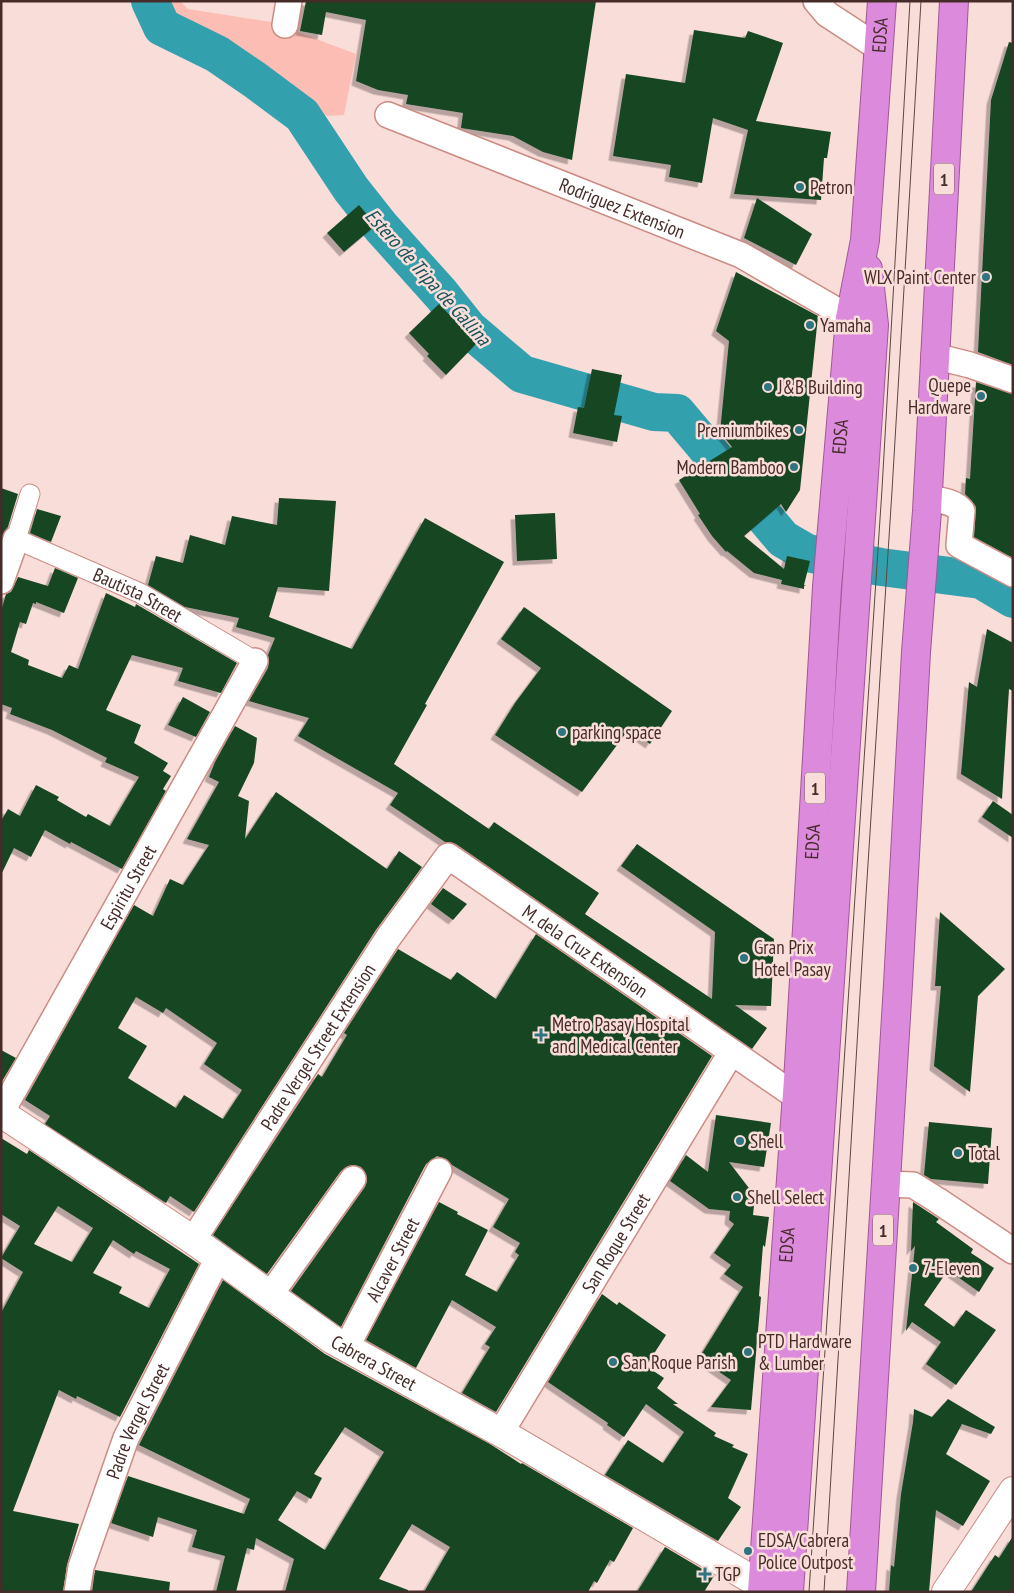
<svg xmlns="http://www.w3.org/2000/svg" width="1014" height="1593" viewBox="0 0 1014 1593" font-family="'PT Sans Narrow',sans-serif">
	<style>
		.green { fill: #fcbdb4 }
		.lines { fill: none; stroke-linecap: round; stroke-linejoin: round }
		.river { stroke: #33a0ae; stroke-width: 38 }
		.building { fill: #194622; fill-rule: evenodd; filter: url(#shadow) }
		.pedestrian-casing { stroke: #cc8c84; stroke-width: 21 }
		.minor-casing { stroke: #cc8c84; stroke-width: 28 }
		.tertiary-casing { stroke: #cc8c84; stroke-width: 30 }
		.trunk-casing { stroke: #a25798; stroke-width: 30 }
		.pedestrian { stroke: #fff; stroke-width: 19 }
		.minor { stroke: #fff; stroke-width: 25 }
		.tertiary { stroke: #fff; stroke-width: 28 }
		.trunk { stroke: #dc8bdc; stroke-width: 28 }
		.tram { stroke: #604643; stroke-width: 1 }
		.poi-dot { fill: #2e757f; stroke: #f9ddd9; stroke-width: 2 }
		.labels { text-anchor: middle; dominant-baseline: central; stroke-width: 5; stroke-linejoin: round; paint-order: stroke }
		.shield { fill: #f9ddd9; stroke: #7c615e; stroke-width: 1 }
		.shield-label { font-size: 18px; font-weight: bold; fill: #462c29 }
		.street-label { font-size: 19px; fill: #462c29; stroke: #f9ddd9 }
		.poi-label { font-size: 19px; fill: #462c29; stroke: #f9ddd9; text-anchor: start }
		.water-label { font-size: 20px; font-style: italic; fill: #16525a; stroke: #f9ddd9 }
	</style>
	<defs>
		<filter id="shadow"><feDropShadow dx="-4.5" dy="4.5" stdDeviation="0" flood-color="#0004"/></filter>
	</defs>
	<rect width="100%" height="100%" fill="#f9ddd9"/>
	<!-- green -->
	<polygon class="green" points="171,1 180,1 188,9 271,22 356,54 344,115 327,116 177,20"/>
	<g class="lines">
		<!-- river -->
		<polyline class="river" points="150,1 162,27 217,54 255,80 302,115 351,189 381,227 441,294 469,329 522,374 654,412 677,413 783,539 807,553 881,567 981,580 1013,599"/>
	</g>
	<!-- building -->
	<g class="building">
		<polygon points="306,1 596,1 572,160 543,152 513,136 461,128 463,113 406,104 408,95 378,90 356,81 366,20 326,12 322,35 300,31"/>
		<polygon points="694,30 745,38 748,31 783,43 756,121 831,132 827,158 824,158 821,200 734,194 748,130 713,118 702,183 669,177 671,165 613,156 626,74 685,83"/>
		<polygon points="1009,42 1013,43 1013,365 978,352 991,100"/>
		<polygon points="757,198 812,234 796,265 744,238"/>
		<polygon points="359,205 376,225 344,252 327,233"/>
		<polygon points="736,272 818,316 800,490 786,512 781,504 744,536 784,569 787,556 810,561 804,585 806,586 804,586 804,589 781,584 782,580 754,573 727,551 726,552 712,536 698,515 700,514 679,480 732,447 720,432 729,341 716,331"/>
		<polygon points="439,304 477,343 446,375 427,356 429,354 409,333"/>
		<polygon points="592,369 622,375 614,415 622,416 617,442 573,433 578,407 584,408"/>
		<polygon points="976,382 1013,394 1013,558 974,537 976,507 972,501 965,494 966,478 970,479"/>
		<polygon points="1,488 18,494 8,527 1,538"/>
		<polygon points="279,498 336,501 329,591 278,587 269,617 352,649 425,518 504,562 425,704 427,705 394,764 489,829 494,822 599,893 585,914 712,999 715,932 621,866 637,844 774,939 771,1006 735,1005 767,1028 752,1049 456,844 450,842 445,842 390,805 398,793 298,736 309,718 249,701 268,668 269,661 268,655 275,638 236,627 239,618 185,607 148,585 156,556 183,563 190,535 225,545 232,516 277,525"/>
		<polygon points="37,509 61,516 51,542 30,533"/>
		<polygon points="555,513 557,559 517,561 515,515"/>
		<polygon points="55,568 78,578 64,613 36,602 36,604 33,603 26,624 20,622 11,652 29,660 28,665 62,678 69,665 78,669 106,593 135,607 136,604 237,663 221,693 178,681 183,668 132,655 106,710 141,725 134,743 168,763 163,771 171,776 163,789 166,791 122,869 71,842 70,844 45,830 31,857 14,848 1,875 1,821 8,809 20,816 36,785 59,797 57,800 86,817 88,814 110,826 139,777 105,762 107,758 52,730 10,714 12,708 1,704 1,611 6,594 11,592 14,586 18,577 48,586"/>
		<polygon points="524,607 672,711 650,744 629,729 582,792 495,735 515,703 541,668 501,639"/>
		<polygon points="987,629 1013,643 1013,691 1009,689 1002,799 961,774 969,682 977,687"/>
		<polygon points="183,697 210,712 196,737 168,725"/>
		<path d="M235,726L257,738L254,763L238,796L249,801L245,839L276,792L387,869L399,851L422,867L376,930L194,1212L170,1196L166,1203L45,1124L50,1116L25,1100L134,905L153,916L170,879L183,885L209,845L187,839L219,782L209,777L215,762ZM136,997L163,1013L166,1008L217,1043L204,1064L242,1090L223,1119L184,1095L176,1108L128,1078L147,1046L118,1028Z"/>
		<polygon points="993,801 1013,815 1013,838 982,817"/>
		<polygon points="443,888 467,904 453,920 431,904"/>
		<polygon points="940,912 1005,969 978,996 970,1092 934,1066 941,986 935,986"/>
		<polygon points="536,934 712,1056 496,1412 462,1393 490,1347 485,1344 496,1327 452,1300 416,1368 366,1340 439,1202 458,1212 457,1214 488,1230 465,1275 497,1292 519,1255 515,1252 520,1243 493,1227 509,1199 452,1165 446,1159 437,1156 426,1164 341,1327 291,1291 365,1187 367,1181 366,1174 361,1167 355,1165 348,1166 341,1171 267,1274 213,1235 318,1074 322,1077 347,1035 344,1033 398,949 451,980 457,972 496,999"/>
		<polygon points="1,1050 16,1058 1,1083"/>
		<polygon points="716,1115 771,1123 764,1167 729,1162 755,1196 753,1215 769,1217 765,1247 763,1245 759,1296 761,1297 751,1410 711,1407 731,1380 699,1358 743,1287 724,1274 731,1265 714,1253 734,1224 729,1220 730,1211 709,1209 670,1181 686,1155 708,1172"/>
		<polygon points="929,1122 992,1128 988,1184 931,1179 924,1175"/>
		<path d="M1,1138L27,1154L29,1150L199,1264L120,1417L77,1396L76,1399L59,1390L13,1511L79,1524L67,1565L63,1592H1V1313L23,1272L1,1258L20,1226L1,1214ZM58,1206L93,1228L72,1262L34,1244ZM113,1240L134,1254L136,1251L170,1269L149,1308L119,1293L122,1287L93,1273Z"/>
		<polygon points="913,1202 939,1219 936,1222 973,1249 971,1253 994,1268 979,1292 948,1270 924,1305 954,1327 966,1310 996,1330 956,1385 926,1364 941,1342 912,1322 906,1331 915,1246 911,1251"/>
		<path d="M223,1280L325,1354L490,1444L521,1464L522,1463L633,1528L614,1562L610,1560L597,1583L594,1581L588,1592H424L450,1547L412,1524L379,1579L408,1590V1592H285L294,1559L256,1538L254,1550L247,1548L236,1592H216L225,1556L192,1547L197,1530L158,1517L153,1537L111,1523L128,1476L244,1514L250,1499L139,1445ZM345,1427L384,1452L325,1550L278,1520L297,1491L311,1499L322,1478L314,1474Z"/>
		<polygon points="602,1294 617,1305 619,1302 666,1335 646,1366 664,1378 657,1388 678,1404 673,1404 716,1433 714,1436 734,1445 732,1447 748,1454 728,1498 741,1507 718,1541 605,1475 628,1440 663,1463 684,1432 646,1404 624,1437 607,1425 608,1423 548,1382"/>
		<polygon points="948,1399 995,1427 991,1434 962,1424 946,1454 990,1481 963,1526 936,1510 929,1592 889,1592 891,1565 894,1567 901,1494 913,1422 914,1409 932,1417"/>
		<polygon points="1013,1536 1013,1592 971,1592 995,1555 999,1558"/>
		<polygon points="665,1547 714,1576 704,1592 637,1592"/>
		<polygon points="95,1570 170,1582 169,1592 92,1592"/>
	</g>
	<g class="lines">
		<!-- pedestrian casing -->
		<g class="pedestrian-casing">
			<g id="pedestrian">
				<path id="s1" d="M30,494L16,539L140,593L255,661"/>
			</g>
		</g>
		<!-- minor casing -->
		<g class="minor-casing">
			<g id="minor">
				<polyline points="816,1 827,14 879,48"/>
				<polyline points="285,25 289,1"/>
				<path id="s2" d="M388,115L741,255L850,318"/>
				<polyline points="934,356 970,365 1013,380"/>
				<path d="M927,498C939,500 954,501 962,511L959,545L1013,574"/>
				<polyline points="1,581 16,539"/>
				<path id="s3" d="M1,1113L255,661"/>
				<polyline points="885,1184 913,1185 937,1200 1013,1251"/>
				<path id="s4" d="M193,1240L388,938L448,856L797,1097"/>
				<polyline points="270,1295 353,1179"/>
				<path id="s5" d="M346,1348L439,1171"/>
				<path id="s6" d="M501,1432L731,1053"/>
				<path id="s7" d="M77,1592L81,1567L126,1438L218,1258"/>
			</g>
		</g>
		<!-- tertiary casing -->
		<g class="tertiary-casing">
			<g id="tertiary">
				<path id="s8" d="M1,1113L193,1240L333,1340L507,1436L763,1586"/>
				<polyline points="946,1592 1013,1491"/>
			</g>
		</g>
		<!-- trunk casing -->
		<g class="trunk-casing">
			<g id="trunk">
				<path id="s9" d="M762,1592L799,1065L827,587L850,318L865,240L882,1"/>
				<polyline points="789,1592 874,325 868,269"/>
				<polyline points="861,1592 898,984 916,652 927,511 954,1"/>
			</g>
		</g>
		<!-- pedestrian -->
		<use href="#pedestrian" class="pedestrian"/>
		<!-- minor -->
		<use href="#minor" class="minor"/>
		<!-- tertiary -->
		<use href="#tertiary" class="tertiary"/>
		<!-- trunk -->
		<use href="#trunk" class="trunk"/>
		<!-- tram -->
		<g class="tram">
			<polyline points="809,1592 882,489 910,1"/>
			<polyline points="824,1592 866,895 892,491 921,1"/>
		</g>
	</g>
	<!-- markers -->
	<g class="poi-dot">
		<circle cx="800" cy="187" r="5"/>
		<circle cx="986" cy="277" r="5"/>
		<circle cx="810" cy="325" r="5"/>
		<circle cx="768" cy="387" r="5"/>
		<circle cx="981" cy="396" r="5"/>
		<circle cx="799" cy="430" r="5"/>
		<circle cx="794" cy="467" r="5"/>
		<circle cx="562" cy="732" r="5"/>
		<circle cx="744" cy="958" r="5"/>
		<path d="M538.5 1027.5h5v5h5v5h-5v5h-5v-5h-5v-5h5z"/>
		<circle cx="740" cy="1141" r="5"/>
		<circle cx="958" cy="1153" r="5"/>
		<circle cx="737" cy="1197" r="5"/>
		<circle cx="913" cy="1268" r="5"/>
		<circle cx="748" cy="1352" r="5"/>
		<circle cx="613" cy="1362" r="5"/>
		<circle cx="748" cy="1551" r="5"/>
		<path d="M702.5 1566.5h5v5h5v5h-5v5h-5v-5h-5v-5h5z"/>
	</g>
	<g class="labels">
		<!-- shield labels -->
		<g class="shield">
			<rect x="934" y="163.5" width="20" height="31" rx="4"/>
			<rect x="805" y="772.5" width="20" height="31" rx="4"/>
			<rect x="873" y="1214.5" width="20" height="31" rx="4"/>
		</g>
		<g class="shield-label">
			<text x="944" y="179">1</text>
			<text x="815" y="788">1</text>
			<text x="883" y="1230">1</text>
		</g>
		<!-- street labels -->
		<g class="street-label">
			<text stroke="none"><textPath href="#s9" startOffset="1562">EDSA</textPath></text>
			<text stroke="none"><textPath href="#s2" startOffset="252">Rodriguez Extension</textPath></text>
			<text stroke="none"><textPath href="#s9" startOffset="1158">EDSA</textPath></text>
			<text stroke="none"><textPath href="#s1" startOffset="181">Bautista Street</textPath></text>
			<text stroke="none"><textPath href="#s9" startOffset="752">EDSA</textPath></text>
			<text stroke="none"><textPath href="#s3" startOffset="259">Espiritu Street</textPath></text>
			<text stroke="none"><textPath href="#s4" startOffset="628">M. dela Cruz Extension</textPath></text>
			<text stroke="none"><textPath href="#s4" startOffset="230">Padre Vergel Street Extension</textPath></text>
			<text stroke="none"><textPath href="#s6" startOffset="221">San Roque Street</textPath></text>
			<text stroke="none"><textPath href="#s9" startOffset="348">EDSA</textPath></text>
			<text stroke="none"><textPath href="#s5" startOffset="100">Alcaver Street</textPath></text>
			<text stroke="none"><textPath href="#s8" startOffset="449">Cabrera Street</textPath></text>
			<text stroke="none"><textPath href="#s7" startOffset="182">Padre Vergel Street</textPath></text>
		</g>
		<!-- poi labels -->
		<g class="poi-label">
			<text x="810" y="187">Petron</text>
			<text x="976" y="277" text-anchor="end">WLX Paint Center</text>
			<text x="820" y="325">Yamaha</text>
			<text x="971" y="385" text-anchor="end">Quepe<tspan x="971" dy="22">Hardware</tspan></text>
			<text x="778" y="387">J&amp;B Building</text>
			<text x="789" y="430" text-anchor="end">Premiumbikes</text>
			<text x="784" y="467" text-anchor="end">Modern Bamboo</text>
			<text x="572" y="732">parking space</text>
			<text x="754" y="947">Gran Prix<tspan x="754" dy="22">Hotel Pasay</tspan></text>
			<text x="552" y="1024">Metro Pasay Hospital<tspan x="552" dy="22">and Medical Center</tspan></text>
			<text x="750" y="1141">Shell</text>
			<text x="968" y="1153">Total</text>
			<text x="747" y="1197">Shell Select</text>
			<text x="923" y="1268">7-Eleven</text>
			<text x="758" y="1341">PTD Hardware<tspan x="758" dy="22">&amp; Lumber</tspan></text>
			<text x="623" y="1362">San Roque Parish</text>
			<text x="758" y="1540">EDSA/Cabrera<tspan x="758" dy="22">Police Outpost</tspan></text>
			<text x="715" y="1574">TGP</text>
		</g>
		<!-- water labels -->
		<g class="water-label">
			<text transform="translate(428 277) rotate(48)">Estero de Tripa de Gallina</text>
		</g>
	</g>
	<!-- border -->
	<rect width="1014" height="1593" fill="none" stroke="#462c29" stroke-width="5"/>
</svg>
